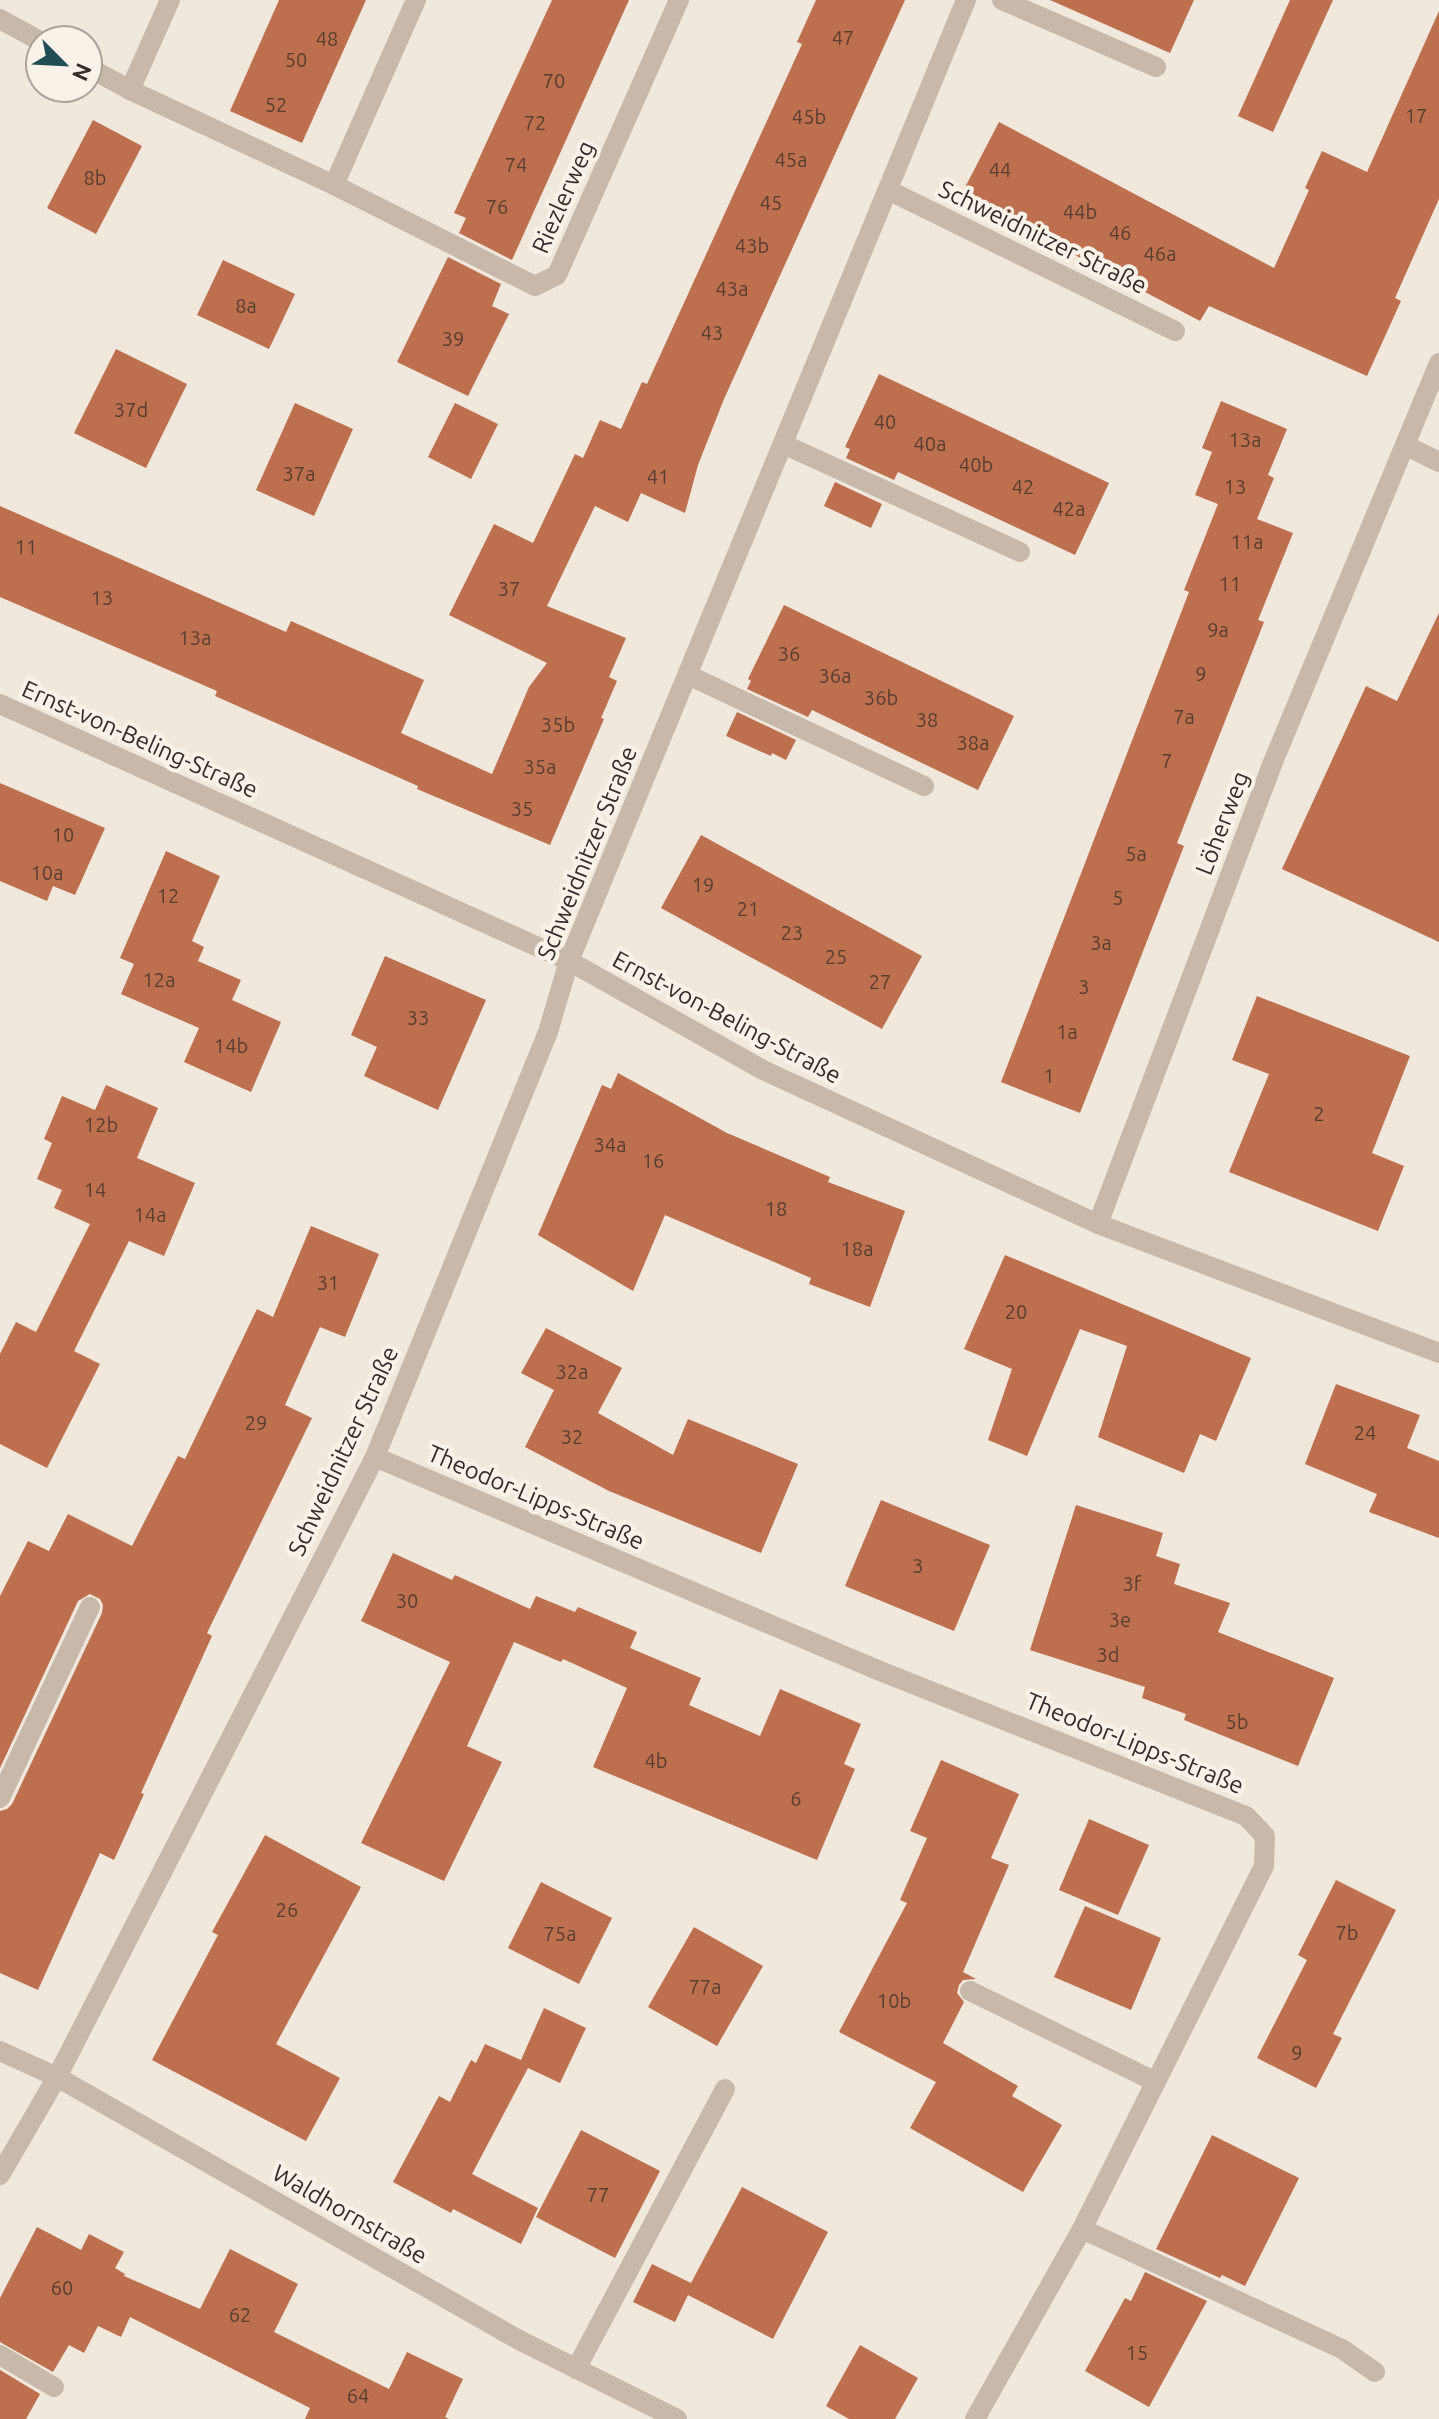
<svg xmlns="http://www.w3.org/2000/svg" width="1439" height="2419" viewBox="0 0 1439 2419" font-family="Ubuntu,sans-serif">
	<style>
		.building { fill: #bd6f4e }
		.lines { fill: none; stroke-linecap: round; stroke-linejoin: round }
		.service { stroke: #c7b9a9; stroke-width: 20 }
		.minor { stroke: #c7b9a9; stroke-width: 20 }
		.tertiary { stroke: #c7b9a9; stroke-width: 20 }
		.labels { text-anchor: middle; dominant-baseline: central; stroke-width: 8; stroke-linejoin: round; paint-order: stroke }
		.number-label { font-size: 20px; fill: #573e32 }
		.street-label { font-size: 24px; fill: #352d29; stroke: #f8f2e9 }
	</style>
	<rect width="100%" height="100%" fill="#f0e8dd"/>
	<!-- building -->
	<g class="building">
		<polygon points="279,0 366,0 302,143 230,111"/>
		<polygon points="552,0 629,0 512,260 459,233 466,218 454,213"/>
		<polygon points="816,0 905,0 724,399 698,465 685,513 641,493 628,522 595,506 547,606 626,638 609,677 617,681 601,718 604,719 550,845 417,789 418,786 384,771 215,696 217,691 0,597 0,506 286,632 291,621 424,680 401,733 492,774 529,687 547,663 449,615 494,524 533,543 575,454 583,458 600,420 621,429 642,382 647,384 802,44 797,42"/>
		<polygon points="1050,0 1194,0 1170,53"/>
		<polygon points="1290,0 1333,0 1273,132 1238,116"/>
		<polygon points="1439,11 1439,199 1395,298 1401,301 1367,376 1209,306 1200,321 961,195 999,122 1274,268 1309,190 1305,188 1322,151 1367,172"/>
		<polygon points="93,120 142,146 96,234 47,208"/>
		<polygon points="448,257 501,284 492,306 509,314 468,396 397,362"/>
		<polygon points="223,260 295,294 269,349 197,315"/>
		<polygon points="116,349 187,384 146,468 74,433"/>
		<polygon points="879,374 1109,483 1075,555 898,472 894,480 846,458 850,449 845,447"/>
		<polygon points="1221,401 1287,429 1268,475 1274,478 1257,519 1293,533 1258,620 1264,622 1177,843 1184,846 1080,1113 1001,1082 1189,592 1184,590 1218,504 1195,495 1212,452 1202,448"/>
		<polygon points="295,403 353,429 314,516 256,490"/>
		<polygon points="455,403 498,424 471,479 428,457"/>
		<polygon points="835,482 882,504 871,528 824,506"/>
		<polygon points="784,605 1014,716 978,790 812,710 808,717 747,689 751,681 748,679"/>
		<polygon points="1439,613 1439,942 1282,869 1366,686 1397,701"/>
		<polygon points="737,712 796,740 786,760 772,753 771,756 726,736"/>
		<polygon points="0,783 105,828 75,895 53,886 47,901 0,881"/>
		<polygon points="701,835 922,956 882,1029 661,908"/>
		<polygon points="166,851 220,876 192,941 204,947 198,961 241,980 232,1000 281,1022 251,1092 184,1062 199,1028 121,994 134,964 120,958"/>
		<polygon points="385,956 486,1000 438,1110 364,1076 377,1047 351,1035"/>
		<polygon points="1257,996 1410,1056 1372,1153 1404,1166 1378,1231 1229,1172 1269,1074 1232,1060"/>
		<polygon points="618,1073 727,1133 830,1177 828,1182 905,1211 870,1307 809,1284 811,1278 665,1215 633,1291 538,1235 602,1085 611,1089"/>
		<polygon points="106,1085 158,1108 137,1158 195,1183 164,1256 129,1241 74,1351 100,1364 47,1468 0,1444 0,1354 16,1322 36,1332 90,1224 54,1208 62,1190 37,1179 52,1143 44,1139 62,1096 95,1110"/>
		<polygon points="311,1226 379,1254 345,1337 320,1327 285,1405 312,1418 207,1633 212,1636 141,1793 144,1794 114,1860 100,1853 38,1990 0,1973 0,1811 7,1809 12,1804 102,1613 103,1605 100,1599 90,1594 78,1601 0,1768 0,1596 28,1541 49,1551 68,1514 132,1546 178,1456 185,1459 257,1309 273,1317"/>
		<polygon points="1005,1255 1251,1358 1216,1441 1200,1434 1184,1473 1098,1437 1127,1346 1080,1329 1027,1456 988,1440 1012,1369 964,1349"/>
		<polygon points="546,1328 622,1368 598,1413 673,1455 688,1419 798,1464 761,1553 609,1491 525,1447 554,1390 521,1373"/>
		<polygon points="1336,1384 1420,1415 1407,1448 1439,1461 1439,1538 1369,1512 1377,1494 1305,1464"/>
		<polygon points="881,1500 990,1545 954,1631 845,1586"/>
		<polygon points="1076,1505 1163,1533 1156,1556 1180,1564 1174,1584 1230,1603 1218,1632 1334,1678 1298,1766 1184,1720 1186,1714 1142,1698 1145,1687 1030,1650"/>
		<polygon points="393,1553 452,1580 455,1575 530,1609 536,1596 575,1612 578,1607 637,1632 630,1648 701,1678 689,1705 760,1736 780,1689 861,1724 844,1764 855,1769 817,1860 593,1767 627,1688 563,1659 561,1662 514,1642 467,1746 502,1762 444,1881 361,1843 450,1662 361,1621"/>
		<polygon points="941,1760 1019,1794 991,1858 1009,1865 963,1972 976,1979 963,1980 959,1985 957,1993 964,2002 943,2043 1018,2086 1012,2096 1062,2125 1023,2192 910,2128 936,2082 839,2032 907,1903 900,1900 927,1838 910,1831"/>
		<polygon points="1089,1819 1149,1845 1118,1915 1059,1890"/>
		<polygon points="265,1835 361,1887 276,2044 340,2078 306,2141 152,2060 218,1935 212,1932"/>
		<polygon points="1336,1880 1396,1910 1333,2034 1342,2038 1316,2088 1257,2058 1307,1960 1298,1955"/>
		<polygon points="541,1882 612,1918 579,1984 508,1948"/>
		<polygon points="1085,1906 1161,1938 1131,2010 1054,1977"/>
		<polygon points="694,1927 763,1966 717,2046 648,2007"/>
		<polygon points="544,2008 586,2028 560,2083 528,2068 472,2174 538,2208 521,2244 453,2209 451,2213 393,2182 439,2096 450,2102 471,2060 476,2063 485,2044 521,2060"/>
		<polygon points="581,2130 660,2171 615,2258 536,2217"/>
		<polygon points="1212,2135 1299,2178 1245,2286 1222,2275 1220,2278 1156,2249"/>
		<polygon points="742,2187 828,2232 773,2339 688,2295 675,2322 633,2302 652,2264 691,2283"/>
		<polygon points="37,2227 81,2250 89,2234 124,2252 115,2268 125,2274 124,2276 200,2309 230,2249 298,2284 274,2332 389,2389 407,2352 463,2379 445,2417 449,2419 305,2419 310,2408 130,2317 121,2337 98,2326 84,2353 69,2345 53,2372 0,2342 0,2298"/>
		<polygon points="1145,2272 1207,2301 1149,2407 1085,2371 1125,2298 1131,2301"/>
		<polygon points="860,2345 918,2378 895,2419 849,2419 826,2406"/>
		<polygon points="0,2370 40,2394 26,2419 0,2419"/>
	</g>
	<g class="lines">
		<!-- service -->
		<g class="service">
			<polyline points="1002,0 1156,67"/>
			<polyline points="0,19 40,41"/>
			<polyline points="88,67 130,90 334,185 535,286 557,275 679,0"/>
			<polyline points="130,90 170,0"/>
			<polyline points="334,185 416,0"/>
			<polyline points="888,190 1175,331"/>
			<polyline points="783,444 1020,552"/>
			<polyline points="1405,445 1439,462"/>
			<polyline points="688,675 924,786"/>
			<polyline points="0,1798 90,1607"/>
			<polyline points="970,1991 1156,2082"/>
			<polyline points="1082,2229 1342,2349 1375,2372"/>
			<polyline points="0,2355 54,2387"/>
			<polyline points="576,2369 725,2089"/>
		</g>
		<!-- minor -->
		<g class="minor">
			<polyline points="0,704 569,961 763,1070 1098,1224 1439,1353"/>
			<polyline points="1098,1224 1273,762 1439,363"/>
			<polyline points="375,1457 880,1671 1246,1816 1265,1836 1264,1866 1082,2229 975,2419"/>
			<polyline points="0,2175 57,2077 375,1457 548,1032 569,961 966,0"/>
		</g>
		<!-- tertiary -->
		<polyline class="tertiary" points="0,2051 57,2077 519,2340 677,2419"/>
	</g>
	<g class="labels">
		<!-- number labels -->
		<g class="number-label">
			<text x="843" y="37">47</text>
			<text x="327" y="38">48</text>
			<text x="296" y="59">50</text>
			<text x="554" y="80">70</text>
			<text x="276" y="104">52</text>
			<text x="1416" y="115">17</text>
			<text x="809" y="116">45b</text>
			<text x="535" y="122">72</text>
			<text x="791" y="159">45a</text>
			<text x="516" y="164">74</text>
			<text x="1000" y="169">44</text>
			<text x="95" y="177">8b</text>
			<text x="771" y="202">45</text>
			<text x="497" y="206">76</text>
			<text x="1080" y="211">44b</text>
			<text x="1120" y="232">46</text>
			<text x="752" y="245">43b</text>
			<text x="1160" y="253">46a</text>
			<text x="732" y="288">43a</text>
			<text x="246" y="305">8a</text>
			<text x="712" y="332">43</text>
			<text x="453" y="338">39</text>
			<text x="131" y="409">37d</text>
			<text x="885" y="421">40</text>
			<text x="1245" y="439">13a</text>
			<text x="930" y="443">40a</text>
			<text x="976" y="464">40b</text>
			<text x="299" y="473">37a</text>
			<text x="658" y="476">41</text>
			<text x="1023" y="486">42</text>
			<text x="1235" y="486">13</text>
			<text x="1069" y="508">42a</text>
			<text x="1247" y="541">11a</text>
			<text x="26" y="546">11</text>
			<text x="1230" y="583">11</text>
			<text x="509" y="588">37</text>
			<text x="102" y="597">13</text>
			<text x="1218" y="629">9a</text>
			<text x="195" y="637">13a</text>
			<text x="789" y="653">36</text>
			<text x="1201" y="673">9</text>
			<text x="835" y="675">36a</text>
			<text x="881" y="697">36b</text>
			<text x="1184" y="716">7a</text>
			<text x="927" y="719">38</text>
			<text x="558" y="724">35b</text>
			<text x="973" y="742">38a</text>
			<text x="1167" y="760">7</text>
			<text x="540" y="766">35a</text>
			<text x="522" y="808">35</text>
			<text x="63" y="834">10</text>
			<text x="1136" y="853">5a</text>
			<text x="47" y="872">10a</text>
			<text x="703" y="884">19</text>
			<text x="168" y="895">12</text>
			<text x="1118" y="897">5</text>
			<text x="748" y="908">21</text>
			<text x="792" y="932">23</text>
			<text x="1101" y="942">3a</text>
			<text x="836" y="956">25</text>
			<text x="159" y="979">12a</text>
			<text x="880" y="981">27</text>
			<text x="1084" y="986">3</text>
			<text x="418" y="1017">33</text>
			<text x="1067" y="1031">1a</text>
			<text x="231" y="1045">14b</text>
			<text x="1049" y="1075">1</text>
			<text x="1319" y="1113">2</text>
			<text x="101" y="1124">12b</text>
			<text x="610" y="1144">34a</text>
			<text x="653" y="1160">16</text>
			<text x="95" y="1189">14</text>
			<text x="776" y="1208">18</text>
			<text x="150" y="1214">14a</text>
			<text x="857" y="1248">18a</text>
			<text x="328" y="1282">31</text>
			<text x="1016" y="1311">20</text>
			<text x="572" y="1371">32a</text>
			<text x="256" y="1422">29</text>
			<text x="1365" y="1432">24</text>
			<text x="572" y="1436">32</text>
			<text x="918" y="1565">3</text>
			<text x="1132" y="1583">3f</text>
			<text x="407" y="1600">30</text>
			<text x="1120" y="1619">3e</text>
			<text x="1108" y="1654">3d</text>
			<text x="1237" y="1721">5b</text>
			<text x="656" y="1760">4b</text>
			<text x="796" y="1798">6</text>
			<text x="287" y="1909">26</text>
			<text x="1347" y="1932">7b</text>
			<text x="560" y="1933">75a</text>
			<text x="705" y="1986">77a</text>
			<text x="894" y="2000">10b</text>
			<text x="1297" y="2052">9</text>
			<text x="598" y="2194">77</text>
			<text x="62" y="2287">60</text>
			<text x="240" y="2314">62</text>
			<text x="1137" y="2352">15</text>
			<text x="358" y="2395">64</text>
		</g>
		<!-- street labels -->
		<g class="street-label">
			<text transform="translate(563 197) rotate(-66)">Riezlerweg</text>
			<text transform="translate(1043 237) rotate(26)">Schweidnitzer Straße</text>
			<text transform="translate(140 739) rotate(24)">Ernst-von-Beling-Straße</text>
			<text transform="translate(1222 823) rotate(-69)">Löherweg</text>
			<text transform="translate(587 853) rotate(-68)">Schweidnitzer Straße</text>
			<text transform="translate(727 1017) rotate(28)">Ernst-von-Beling-Straße</text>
			<text transform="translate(343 1451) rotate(-65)">Schweidnitzer Straße</text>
			<text transform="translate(536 1497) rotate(23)">Theodor-Lipps-Straße</text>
			<text transform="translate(1135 1743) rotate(22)">Theodor-Lipps-Straße</text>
			<text transform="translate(350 2214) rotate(30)">Waldhornstraße</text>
		</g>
	</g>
	<!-- north arrow -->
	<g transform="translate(64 64) rotate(114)"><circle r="38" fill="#f8f2e9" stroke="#aaa39c" stroke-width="2"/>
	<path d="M0-6L14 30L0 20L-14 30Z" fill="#214d54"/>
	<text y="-12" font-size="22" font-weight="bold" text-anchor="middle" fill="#352d29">N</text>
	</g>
</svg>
